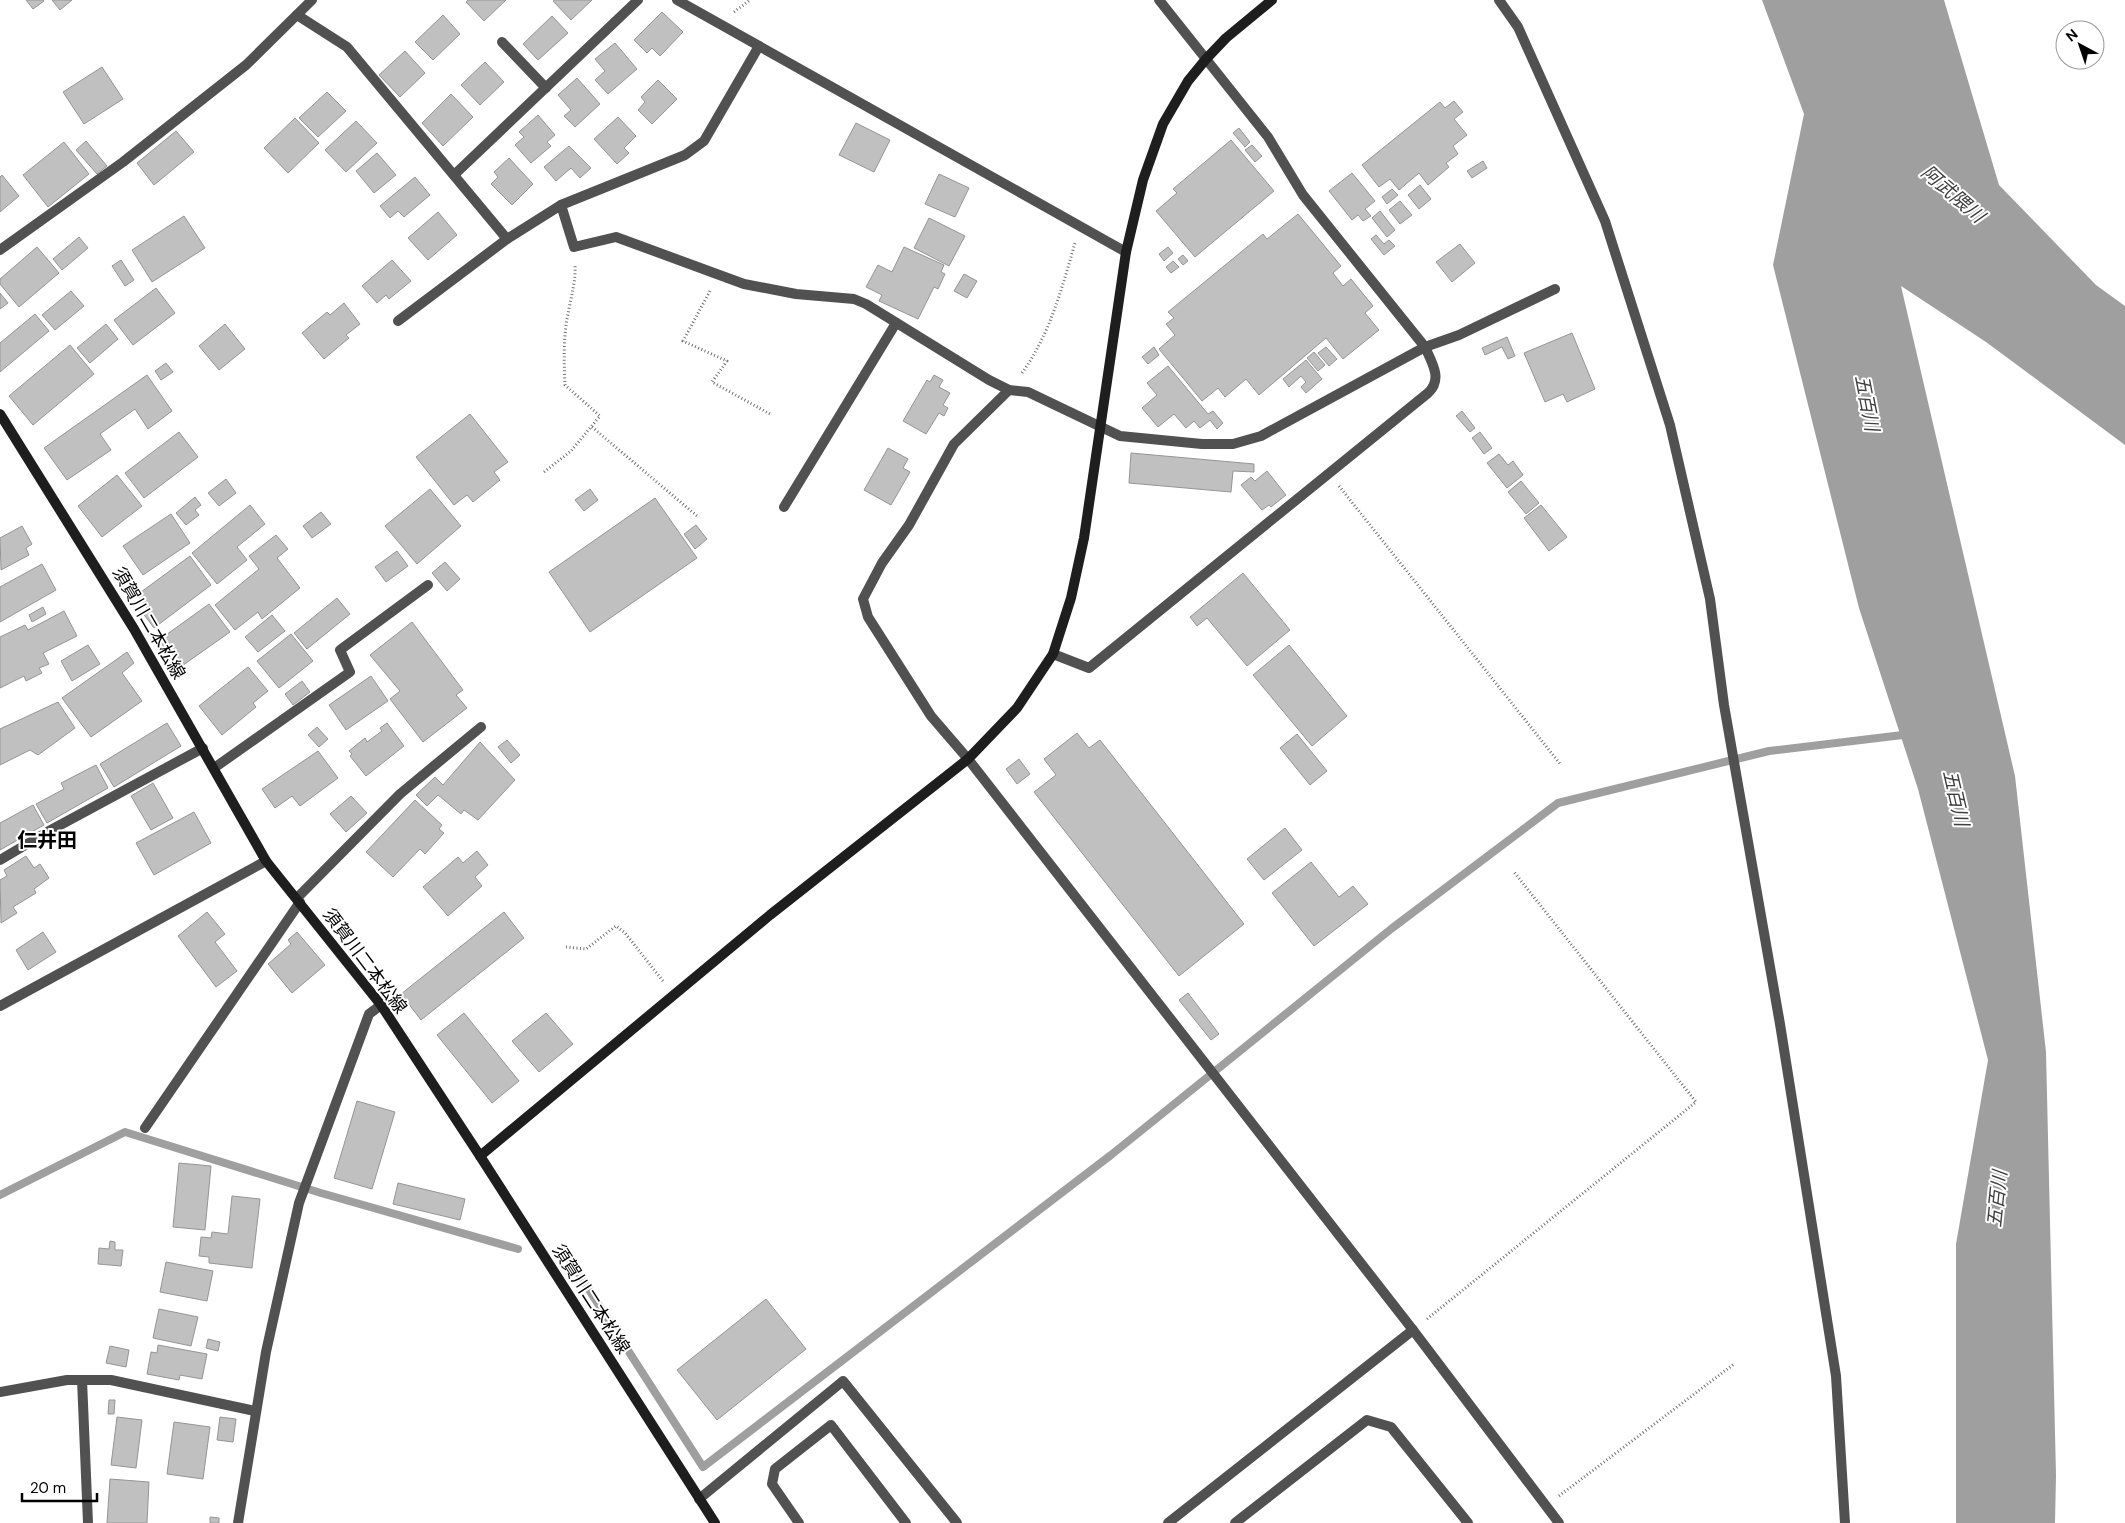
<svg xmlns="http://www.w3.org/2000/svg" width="2125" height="1523" viewBox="0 0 2125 1523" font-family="'DM Sans','Noto Sans JP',sans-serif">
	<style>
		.water { fill: #9f9f9f }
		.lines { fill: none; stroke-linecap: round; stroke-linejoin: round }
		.stream { stroke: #9f9f9f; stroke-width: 8 }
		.building { fill: #c0c0c0; stroke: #959595 }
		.path { stroke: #737373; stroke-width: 3; stroke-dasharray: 1 2.5; stroke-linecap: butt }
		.lane { stroke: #515151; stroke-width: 10 }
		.street { stroke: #515151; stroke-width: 10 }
		.secondary { stroke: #1e1e1e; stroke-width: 10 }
		.labels { text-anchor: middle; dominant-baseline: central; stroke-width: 4; stroke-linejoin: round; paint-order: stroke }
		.street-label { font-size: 18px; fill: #000; stroke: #fff }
		.water-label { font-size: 19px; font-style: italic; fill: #404040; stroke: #fff }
		.quarter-label { font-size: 20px; font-weight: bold; fill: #000; stroke: #fff }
	</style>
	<rect width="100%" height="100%" fill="#fff"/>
	<!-- water -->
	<polygon class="water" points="1762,0 1944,0 1999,185 2096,285 2125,306 2125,445 1986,342 1901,286 2015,776 2046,1052 2056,1475 2055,1523 1956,1523 1956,1244 1988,1060 1918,789 1859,608 1773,265 1804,114"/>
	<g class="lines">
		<!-- stream -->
		<g class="stream">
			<polyline points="0,1195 125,1132 321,1193 518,1249"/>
			<polyline points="566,1254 703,1467 1111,1155 1391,929 1558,803 1769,751 1911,734"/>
		</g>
	</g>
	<!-- building -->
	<g class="building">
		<polygon points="26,0 43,0 44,1 33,9"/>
		<polygon points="52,0 72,0 60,10"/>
		<polygon points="468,0 506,0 484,21 466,2"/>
		<polygon points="555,0 592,0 571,20 553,1"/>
		<polygon points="662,12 683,32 660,56 652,48 647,53 634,40"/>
		<polygon points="443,15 460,34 433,60 415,42"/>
		<polygon points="552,16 568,33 538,60 523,44"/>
		<polygon points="615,43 637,69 608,94 595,80 605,71 595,59"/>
		<polygon points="405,51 425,73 400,97 379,75"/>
		<polygon points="485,62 504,82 480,105 461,85"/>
		<polygon points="102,67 123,99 84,124 63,92"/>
		<polygon points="577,78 600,104 575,127 564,116 571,110 558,95"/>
		<polygon points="658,80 677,99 652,124 638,110 645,102 641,97"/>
		<polygon points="327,92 346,111 318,137 299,118"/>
		<polygon points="451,94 473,117 443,146 422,123"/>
		<polygon points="1454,101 1463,112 1454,119 1467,135 1453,146 1458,154 1446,163 1449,167 1428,185 1419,173 1399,190 1390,179 1379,187 1362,165 1440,102 1445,108"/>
		<polygon points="538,115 555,135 547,142 551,146 531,163 515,145 524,137 519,132"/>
		<polygon points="618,117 636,136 624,148 629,153 617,164 594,139"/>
		<polygon points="295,118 319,143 288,173 264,148"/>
		<polygon points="356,121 377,143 346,172 325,150"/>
		<polygon points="856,123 890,140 874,172 839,155"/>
		<polygon points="1239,128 1250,142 1245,147 1233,133"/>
		<polygon points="176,131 194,152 154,185 137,163"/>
		<polygon points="1231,140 1274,191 1195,257 1156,211 1177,193 1173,189"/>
		<polygon points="86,141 107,166 97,174 76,150"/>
		<polygon points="64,142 89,174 48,207 23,175"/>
		<polygon points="1252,145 1262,156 1255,162 1245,150"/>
		<polygon points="569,146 591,168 580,178 571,168 556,181 544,167"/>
		<polygon points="377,153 396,175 374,193 356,171"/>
		<polygon points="509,158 533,184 512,205 491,184 498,177 494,172"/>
		<polygon points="1483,161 1487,168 1472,178 1467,171"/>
		<polygon points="1352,173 1375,201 1365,209 1371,216 1363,221 1358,215 1352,220 1329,191"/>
		<polygon points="939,174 969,188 955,217 925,204"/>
		<polygon points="2,175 19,196 0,212 0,177"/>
		<polygon points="415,177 430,195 404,217 398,211 390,218 380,206"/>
		<polygon points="1420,185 1431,199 1419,209 1408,195"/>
		<polygon points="1392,189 1398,195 1387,204 1382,197"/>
		<polygon points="1400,201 1412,215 1400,224 1389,210"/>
		<polygon points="1380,211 1395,230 1387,237 1372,218"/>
		<polygon points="438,212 457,235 428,260 408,238"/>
		<polygon points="1298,214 1341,266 1333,273 1343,286 1351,279 1373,306 1365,313 1379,330 1343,359 1326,338 1259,395 1246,379 1225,397 1218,388 1202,401 1159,349 1175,335 1166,324 1174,318 1168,312 1263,234 1267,239"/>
		<polygon points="184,216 205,248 152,282 132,250"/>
		<polygon points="929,218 965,236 949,266 914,248"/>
		<polygon points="1376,235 1384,244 1389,240 1395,246 1384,255 1371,239"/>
		<polygon points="79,237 88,248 62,270 53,259"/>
		<polygon points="1460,244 1475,263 1452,282 1436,262"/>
		<polygon points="37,247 59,273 19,307 0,284 0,279"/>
		<polygon points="904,247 944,265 941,272 945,274 938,289 934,287 918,319 879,301 882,295 866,287 878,265 892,272"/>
		<polygon points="1168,247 1173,253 1164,261 1159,254"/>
		<polygon points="1183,255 1188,261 1183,265 1178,259"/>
		<polygon points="121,260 134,280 125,286 112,266"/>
		<polygon points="392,260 411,281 389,299 386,295 377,303 362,286"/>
		<polygon points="1173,261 1179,267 1171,273 1166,267"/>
		<polygon points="964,274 977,281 967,298 954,291"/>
		<polygon points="156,288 175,313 133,345 114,320"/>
		<polygon points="71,291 84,306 55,330 42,315"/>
		<polygon points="0,293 8,303 0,309"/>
		<polygon points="344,303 360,324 346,335 349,338 324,359 302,333 327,312 330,315"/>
		<polygon points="35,314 49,331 0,372 0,343"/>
		<polygon points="106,324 118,339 90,363 77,348"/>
		<polygon points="225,324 245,349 219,370 199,346"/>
		<polygon points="1572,333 1595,389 1567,402 1563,394 1545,402 1524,353"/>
		<polygon points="1507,337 1515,356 1508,359 1502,347 1485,355 1482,348"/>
		<polygon points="70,345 94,374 33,425 9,396"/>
		<polygon points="1154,347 1159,355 1148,364 1142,357"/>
		<polygon points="1326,347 1337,359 1329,366 1318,353"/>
		<polygon points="1314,352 1325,365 1318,371 1307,358"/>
		<polygon points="1306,360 1322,379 1306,393 1301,387 1306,382 1301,376 1289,387 1283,379"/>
		<polygon points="166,363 173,372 161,380 155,371"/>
		<polygon points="1168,366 1208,414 1213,411 1223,423 1217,429 1210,420 1200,428 1194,421 1186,428 1174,414 1158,427 1142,408 1157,395 1147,383"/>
		<polygon points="147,375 172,411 148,429 135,409 100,434 111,450 67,480 44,448"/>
		<polygon points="934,375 943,380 939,387 950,393 943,405 948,408 944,416 939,413 926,434 903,421 927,380 930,382"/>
		<polygon points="1462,411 1475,428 1470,432 1456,416"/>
		<polygon points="470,414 508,462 494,472 500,480 473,502 467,495 454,505 416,457"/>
		<polygon points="179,432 198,457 144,498 125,473"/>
		<polygon points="1480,432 1492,448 1484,454 1472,438"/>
		<polygon points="888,448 908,459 903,468 910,472 891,505 864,490"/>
		<polygon points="1131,453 1254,464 1254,472 1233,471 1231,492 1129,483"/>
		<polygon points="1499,454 1508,465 1513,461 1523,475 1507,488 1487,463"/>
		<polygon points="1267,471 1286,495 1271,507 1269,505 1262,510 1241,485 1251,477 1255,481"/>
		<polygon points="117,475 142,506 102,537 78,506"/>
		<polygon points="226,479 236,493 219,506 208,493"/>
		<polygon points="1521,481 1539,503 1526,514 1508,492"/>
		<polygon points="430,489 461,526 417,564 385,526"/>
		<polygon points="590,489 598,500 584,511 575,500"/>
		<polygon points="195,497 201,505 195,510 199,515 186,525 176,513"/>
		<polygon points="655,498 697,558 590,632 549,572"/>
		<polygon points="250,505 265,524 237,547 247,560 217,584 192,553"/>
		<polygon points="1541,505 1567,537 1549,551 1524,518"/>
		<polygon points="321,512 331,524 312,538 303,526"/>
		<polygon points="171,514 190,543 143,575 123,546"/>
		<polygon points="696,525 707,539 695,549 684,534"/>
		<polygon points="22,526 32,544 26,548 29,555 1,570 0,538"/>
		<polygon points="276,535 288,549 277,558 300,588 262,619 258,612 235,630 215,605 259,569 249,556"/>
		<polygon points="397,551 408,566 386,582 375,567"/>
		<polygon points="190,556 211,585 154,628 142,612 147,608 137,595"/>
		<polygon points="445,562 460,579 447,591 432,573"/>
		<polygon points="42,564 56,590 0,622 0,587"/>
		<polygon points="1243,573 1290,630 1247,666 1207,618 1197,626 1190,617"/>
		<polygon points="337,598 350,614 307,649 294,633"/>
		<polygon points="209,604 230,632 179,668 159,640"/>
		<polygon points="43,607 46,614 32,622 29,615"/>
		<polygon points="64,611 77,636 43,653 49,664 39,668 42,673 26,681 24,676 0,688 0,637 25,625 28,630"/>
		<polygon points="272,615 285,631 258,652 245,637"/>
		<polygon points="412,622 463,690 456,695 467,708 423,742 390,699 400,691 370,655"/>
		<polygon points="291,634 313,661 279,688 257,661"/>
		<polygon points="88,645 100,664 72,681 61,661"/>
		<polygon points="1289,645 1347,716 1312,746 1253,675"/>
		<polygon points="127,652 134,663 122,673 142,701 91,737 62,698"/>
		<polygon points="248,667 268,691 253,703 256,707 222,735 199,706"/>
		<polygon points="371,676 388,701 346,730 329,705"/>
		<polygon points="302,681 310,692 293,705 285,694"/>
		<polygon points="58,702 75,728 38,755 30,750 0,765 0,729"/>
		<polygon points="167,723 181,746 114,787 100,764"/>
		<polygon points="387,723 404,746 366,776 350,756 352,754 349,751 365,738 367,742 382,731 380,728"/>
		<polygon points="317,727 328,739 319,747 308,735"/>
		<polygon points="1077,733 1089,748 1100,740 1244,924 1179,976 1034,792 1056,775 1044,759"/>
		<polygon points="1297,734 1327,771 1310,785 1280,748"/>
		<polygon points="507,740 520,755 511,763 498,747"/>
		<polygon points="480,742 515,780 478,820 464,810 461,814 438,795 427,806 416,795 435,777 443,785"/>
		<polygon points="318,751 338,778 300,806 292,796 275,808 262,789"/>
		<polygon points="1019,759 1030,774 1017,784 1006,769"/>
		<polygon points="96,765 108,788 47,823 36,804 64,789 61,783"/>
		<polygon points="153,783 173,818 151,830 131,796"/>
		<polygon points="351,796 367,813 346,832 330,814"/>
		<polygon points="415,800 442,825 439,829 444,833 425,854 420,849 393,877 366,852"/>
		<polygon points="33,805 44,825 0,850 0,823"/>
		<polygon points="194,812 211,843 154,875 136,843"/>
		<polygon points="1285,828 1302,850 1264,880 1247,859"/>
		<polygon points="477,851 488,865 475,877 482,886 448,916 423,887 458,857 463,863"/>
		<polygon points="26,856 34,868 40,864 49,878 34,889 36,893 13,907 17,913 1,923 0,880 7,876 4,870"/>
		<polygon points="1311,862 1339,897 1353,886 1368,904 1314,946 1272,893"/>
		<polygon points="207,912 225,934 215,942 237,971 216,987 178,936"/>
		<polygon points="504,912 524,938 421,1020 401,994"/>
		<polygon points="43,932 56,952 28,970 16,950"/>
		<polygon points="297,932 325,965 292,993 268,964 291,944 288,940"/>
		<polygon points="1188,993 1219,1034 1211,1040 1179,1000"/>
		<polygon points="464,1013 519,1081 492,1103 437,1035"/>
		<polygon points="546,1013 573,1044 539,1072 512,1041"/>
		<polygon points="357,1101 395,1112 372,1189 334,1178"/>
		<polygon points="179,1163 211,1166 205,1230 173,1227"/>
		<polygon points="398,1183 465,1199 460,1220 393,1204"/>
		<polygon points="232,1196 260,1199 252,1268 209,1263 209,1257 199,1256 201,1237 211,1238 212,1232 228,1234"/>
		<polygon points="110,1241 115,1242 115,1250 123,1250 121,1266 98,1264 99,1248 109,1249"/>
		<polygon points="166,1262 213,1271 207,1301 160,1292"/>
		<polygon points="766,1299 806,1349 717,1420 677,1370"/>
		<polygon points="159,1309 198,1317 191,1346 153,1338"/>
		<polygon points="208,1339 220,1342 218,1351 206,1348"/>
		<polygon points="158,1345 207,1354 202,1379 180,1375 179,1380 147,1374 151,1352 157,1353"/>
		<polygon points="110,1346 129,1350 126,1367 106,1363"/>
		<polygon points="109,1400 115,1400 114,1414 108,1414"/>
		<polygon points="117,1417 142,1420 136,1468 111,1465"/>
		<polygon points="220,1417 236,1419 233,1442 217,1440"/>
		<polygon points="174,1422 210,1427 203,1479 167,1474"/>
		<polygon points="110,1479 149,1482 147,1523 107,1523"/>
		<polygon points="210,1517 219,1518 219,1523 210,1523"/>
	</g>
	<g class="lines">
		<!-- path -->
		<g class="path">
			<polyline points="734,12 750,0"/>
			<polyline points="710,291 683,341 727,361 712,382 770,414"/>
			<path d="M1022,373C1050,334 1062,288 1075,243"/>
			<polyline points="592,427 697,516"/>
			<path d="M544,472L571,451L600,416L565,385C564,361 563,338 568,314C571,297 576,281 575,264"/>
			<polyline points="1339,486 1561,765"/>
			<polyline points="566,947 586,949 616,926 625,933 663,981"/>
			<polyline points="1427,1319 1696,1102 1514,872"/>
			<polyline points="1559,1496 1734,1364"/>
		</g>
		<!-- lane -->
		<g class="lane">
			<polyline points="799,1523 772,1484 775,1469 831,1425 906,1523"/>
			<polyline points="1235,1523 1367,1420 1391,1427 1468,1523"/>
		</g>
		<!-- street -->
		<g class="street">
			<polyline points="677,0 1126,252"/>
			<polyline points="1499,0 1518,27 1605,221 1670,425 1710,599 1724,705 1780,1024 1836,1376 1845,1523"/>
			<polyline points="297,15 347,47 507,239"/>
			<polyline points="502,42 546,88"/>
			<polyline points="454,175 638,0"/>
			<polyline points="561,205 574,247 616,237 744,284 796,294 854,299 866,304 989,380 1009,390 1028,392 1120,436 1202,444 1233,444 1261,436 1425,347 1459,335 1555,289"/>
			<polyline points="0,250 123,162 246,65 312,0"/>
			<polyline points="398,321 507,239 561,205 685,155 704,141 759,46"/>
			<polyline points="1009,390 954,444 909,525 882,563 863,599 868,617 931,716 968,759 1413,1330 1559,1523"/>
			<polyline points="784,507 896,323"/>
			<path d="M1053,654L1089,668L1428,393C1443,379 1432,363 1425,347L1303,195L1268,137L1159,0"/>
			<polyline points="214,768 350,672 340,650 428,585"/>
			<polyline points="0,860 49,831 203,748"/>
			<polyline points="297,898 400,794 481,727"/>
			<polyline points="0,1006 266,861"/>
			<polyline points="145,1128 300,902"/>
			<polyline points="82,1380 88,1523"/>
			<polyline points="0,1392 67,1380 111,1380 255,1411"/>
			<polyline points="699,1499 843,1381 957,1523"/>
			<polyline points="238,1523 266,1352 299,1203 369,1014 381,1005"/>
			<polyline points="1168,1523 1413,1330"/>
		</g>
		<!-- secondary -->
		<g class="secondary">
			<polyline points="0,414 134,629 266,861 381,1005 480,1156 715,1523"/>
			<polyline points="480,1156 770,915 968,759 1017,708 1053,654 1071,598 1084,538 1126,252 1143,180 1163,124 1188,81 1206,59 1226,38 1272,0"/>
		</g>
	</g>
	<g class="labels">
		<!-- street labels -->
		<g class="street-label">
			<text transform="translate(149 623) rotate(60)">須賀川二本松線</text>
			<text transform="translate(365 961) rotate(53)">須賀川二本松線</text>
			<text transform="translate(591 1299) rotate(57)">須賀川二本松線</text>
		</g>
		<!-- water labels -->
		<g class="water-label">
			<text transform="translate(1953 194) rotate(41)">阿武隈川</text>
			<text transform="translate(1867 403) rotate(79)">五百川</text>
			<text transform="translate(1956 798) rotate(77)">五百川</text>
			<text transform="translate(1997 1199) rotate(-84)">五百川</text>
		</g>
		<!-- quarter labels -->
		<g class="quarter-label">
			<text x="47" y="840">仁井田</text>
		</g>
	</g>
	<!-- north arrow -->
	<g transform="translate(2080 45) rotate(320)"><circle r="24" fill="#ffffff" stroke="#999999"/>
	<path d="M0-4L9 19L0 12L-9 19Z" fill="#000000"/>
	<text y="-8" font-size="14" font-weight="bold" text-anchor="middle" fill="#000000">N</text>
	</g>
	<!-- scale -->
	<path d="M22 1493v8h75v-8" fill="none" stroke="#000000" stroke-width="2.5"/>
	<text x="30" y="1493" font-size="15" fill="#000000" stroke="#ffffff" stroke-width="4" paint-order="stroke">20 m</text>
</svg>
